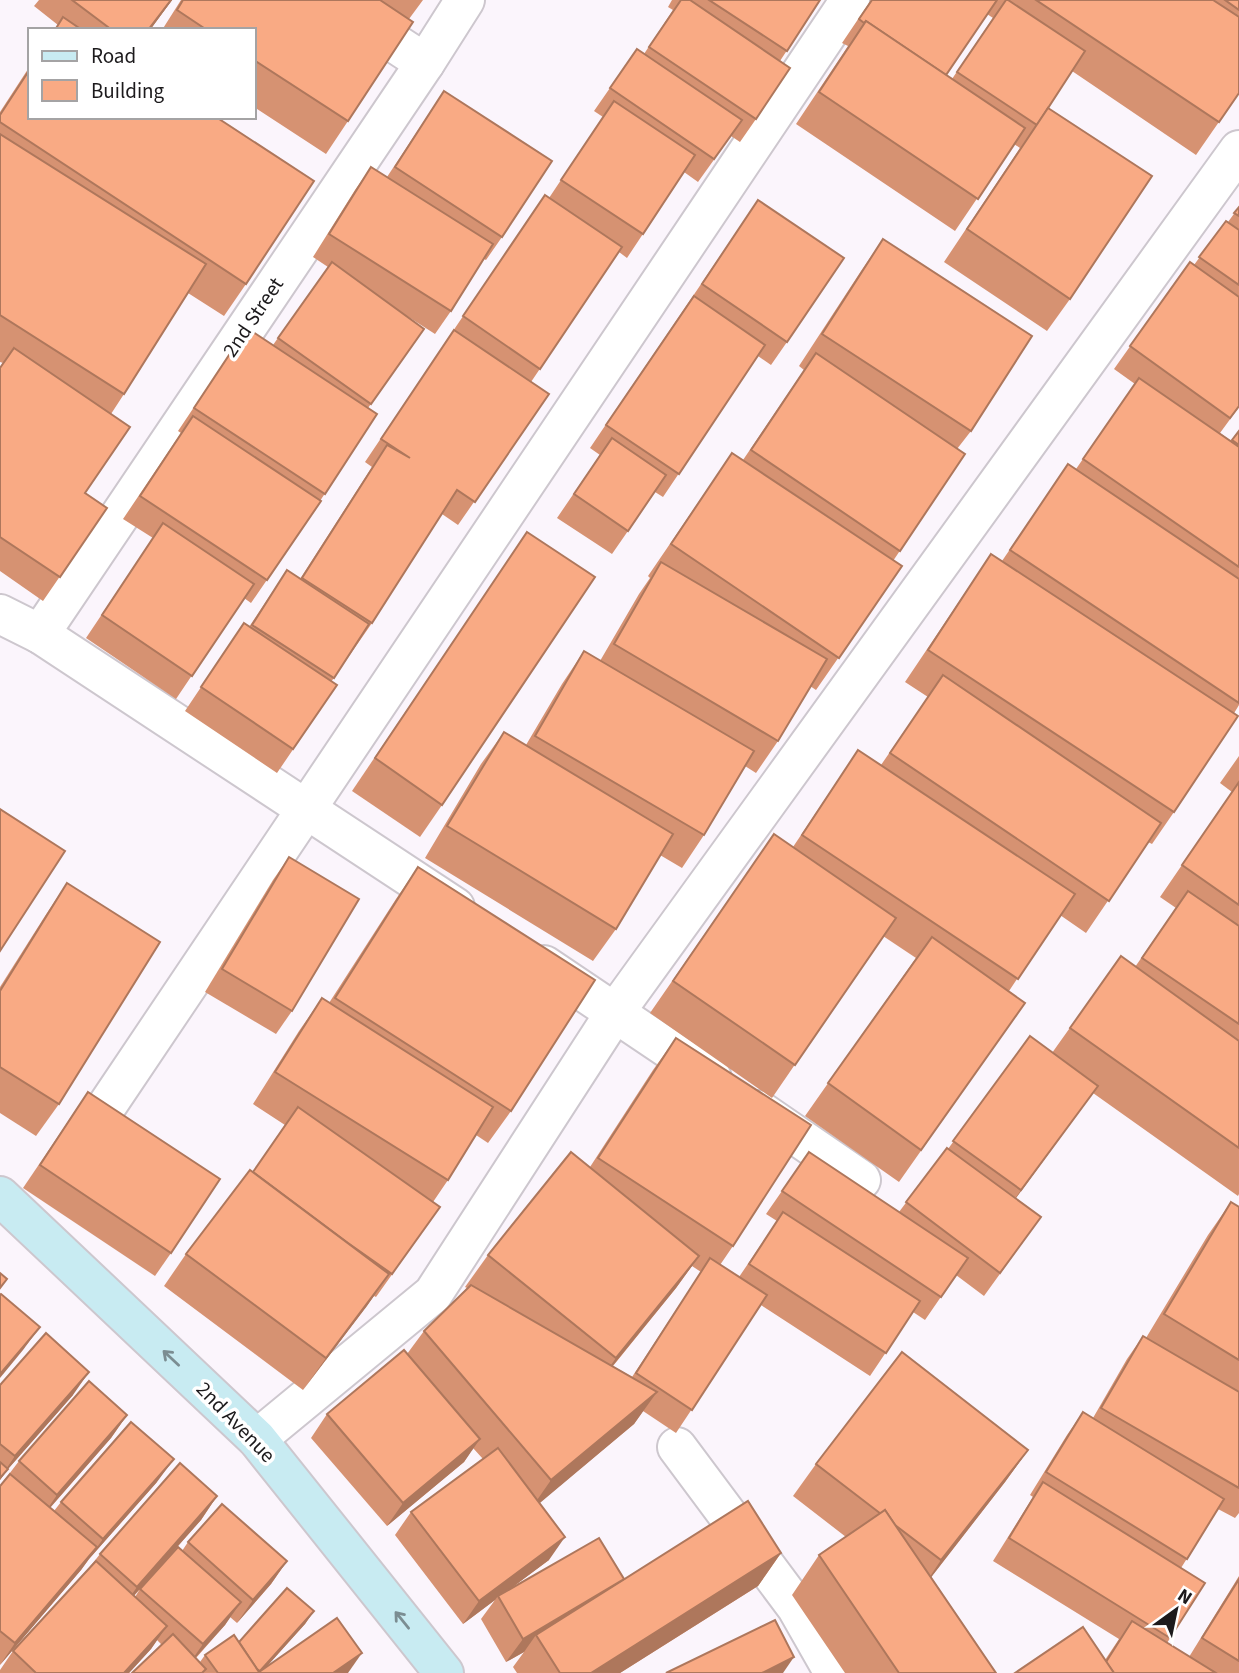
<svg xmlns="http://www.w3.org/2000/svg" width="1239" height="1673" viewBox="0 0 1239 1673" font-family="'Source Sans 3',sans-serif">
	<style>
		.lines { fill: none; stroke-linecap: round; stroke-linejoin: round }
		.street-casing { stroke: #cdc7ce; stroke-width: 42 }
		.secondary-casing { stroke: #cdc7ce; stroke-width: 42 }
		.street { stroke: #fff; stroke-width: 38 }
		.secondary { stroke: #c8ebf2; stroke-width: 38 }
		.wall { fill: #d69272; fill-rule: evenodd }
		.shaded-wall { fill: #ae775c }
		.building { fill: #f9aa84; stroke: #ae775c; stroke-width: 2 }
		.oneway { stroke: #7b8d92 }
		.labels { text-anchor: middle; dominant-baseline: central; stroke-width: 7; stroke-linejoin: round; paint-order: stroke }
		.street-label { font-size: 21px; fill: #1c1a1c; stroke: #fff }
	</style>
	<rect width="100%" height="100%" fill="#fbf5fc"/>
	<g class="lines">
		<!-- street casing -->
		<g class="street-casing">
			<g id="street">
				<polyline points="329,0 425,63"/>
				<polyline points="0,614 40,634 455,907"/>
				<polyline points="40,634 425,63 465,0"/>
				<polyline points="544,965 712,1078"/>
				<polyline points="759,1110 861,1180"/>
				<polyline points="100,1116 850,0"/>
				<polyline points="257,1439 433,1294 616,1011 1239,150"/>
				<polyline points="677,1447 797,1608 834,1673"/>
			</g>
		</g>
		<!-- secondary casing -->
		<g class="secondary-casing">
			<polyline id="secondary" points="0,1196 257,1439 444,1673"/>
		</g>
		<!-- street -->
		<use href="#street" class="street"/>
		<!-- secondary -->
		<use href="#secondary" class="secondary"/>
	</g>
	<!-- wall -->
	<g class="wall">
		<polygon points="39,0 172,0 150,30 55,30 58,25 34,6"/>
		<polygon points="181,0 423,0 409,19 348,121 326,154 254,107 254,30 162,30"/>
		<polygon points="672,0 820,0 780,61 756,119 740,142 731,136 698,182 684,172 627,258 619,252 531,382 549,394 458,525 442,514 372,623 331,682 337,685 277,773 185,711 244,623 249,627 287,570 300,579 372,467 365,462 529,218 549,198 603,117 594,111 637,49 644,54 673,10 668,7"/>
		<path d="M871,0H1239V93L1196,155L1072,71L1042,116L1070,299L1047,331L944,262L1020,148L1014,144L955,231L796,124L848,46L842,43ZM987,14L993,18L952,79L946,75Z"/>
		<polygon points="30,66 30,117 246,284 224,316 188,293 124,394 111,414 85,493 107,508 43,601 0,571 0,368 3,363 0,362 0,112"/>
		<polygon points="444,91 502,237 486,260 484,259 451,311 435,334 407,316 424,329 368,408 377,414 320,501 321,501 251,603 244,598 176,699 86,638 153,538 123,519 181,433 178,431 247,328 273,345 328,267 313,257 355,190 371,167 387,177"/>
		<polygon points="758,200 787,342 771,365 758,356 663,497 655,492 612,554 557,518 600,455 590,448"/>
		<polygon points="1239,207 1239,407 1220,433 1231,441 1239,430 1239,705 1174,812 1152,844 1148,842 1086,933 1060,915 1009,991 1025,1003 899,1182 805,1116 916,958 883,936 772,1098 650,1013 774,834 793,847 858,750 881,765 928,697 905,682 991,554 1002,561 1068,464 1076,469 1135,384 1114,369 1190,262 1194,265 1226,221 1228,222"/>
		<polygon points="883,239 971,431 957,449 965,454 893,561 902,566 816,690 810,686 778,741 756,773 745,766 704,835 682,868 660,855 616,929 593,961 425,858 481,764 504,732 526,745 562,684 584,651 600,661 639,594 650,578 648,576 732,453 743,460 804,370 799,366 861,271"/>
		<polygon points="527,532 442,805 420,837 352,791"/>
		<path d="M1239,756V1194L1238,1196L1093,1093L1016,1198L1041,1217L984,1296L956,1275L925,1320L913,1312L870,1376L761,1305L676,1433L643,1411L634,1424L539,1503L549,1560L510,1589L624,1579L781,1553L758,1586L620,1673H517L513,1667L524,1652L506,1662L481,1619L495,1600L463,1624L395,1535L411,1512L483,1459L473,1448L464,1462L387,1526L311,1438L327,1414L407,1354L424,1331L467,1288L465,1287L488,1255L590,1167L653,1070L676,1038L733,1246L720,1265L739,1277L777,1221L766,1214L809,1152L899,1212L947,1148L948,1149L1030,1036L1052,1053L1121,956L1135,967L1176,908L1160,897L1232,792L1220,783ZM692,1266L701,1272L632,1377L613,1366L676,1288Z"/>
		<polygon points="289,857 292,1011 276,1034 205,992 273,880"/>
		<polygon points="418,867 511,1111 488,1143 476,1135 448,1180 433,1202 440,1207 376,1297 374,1296 303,1390 164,1286 186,1254 253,1172 285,1125 253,1104 299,1031 322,998 329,1003 396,899"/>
		<polygon points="67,883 59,1104 36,1136 0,1113 0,987 45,916"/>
		<polygon points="88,1092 171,1253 155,1276 23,1188"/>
		<polygon points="1231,1202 1239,1207 1239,1513 1235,1518 1218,1509 1181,1568 1205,1583 1167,1643 1189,1657 1239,1576 1239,1673 1015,1673 1105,1660 1119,1639 993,1561 1033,1497 1030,1495 1067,1435 1083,1412 1093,1418 1127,1359 1143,1336 1146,1338 1208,1235"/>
		<polygon points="0,1385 73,1395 8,1469 0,1480"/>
		<polygon points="127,1415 111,1438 50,1508 54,1511 61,1502 157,1482 89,1559 81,1570 0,1665 0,1486 19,1461"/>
		<polygon points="1028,1450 1005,1482 931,1577 996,1673 845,1673 792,1595 819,1555 846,1537 793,1496 816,1464"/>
		<polygon points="217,1496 201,1520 134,1596 135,1597 140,1589 182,1551 188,1542 287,1561 271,1584 237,1623 230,1617 225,1625 196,1658 200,1662 205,1655 314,1611 305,1624 266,1667 348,1673 132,1673 162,1645 157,1640 151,1649 129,1673 0,1673 0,1670 13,1651 89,1568 100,1554"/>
	</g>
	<!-- shaded-wall -->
	<g class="shaded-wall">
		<polygon points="171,0 172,0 150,30 148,30"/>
		<polygon points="1098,1086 1081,1109 1005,1213 1021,1190"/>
		<polygon points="699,1256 676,1288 593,1390 616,1358"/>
		<polygon points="389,1274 367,1306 303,1390 326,1358"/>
		<polygon points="40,1327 23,1350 0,1378 0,1374"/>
		<polygon points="89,1372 73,1395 8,1469 0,1480 0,1478 15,1456"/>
		<polygon points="657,1392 634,1424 528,1513 551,1480"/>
		<polygon points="127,1415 111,1438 41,1518 57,1495"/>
		<polygon points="480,1439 464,1462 387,1526 403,1503"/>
		<polygon points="1028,1450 1005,1482 919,1593 941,1560"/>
		<polygon points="174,1459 157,1482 89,1559 81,1570 0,1665 15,1643 95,1550 103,1539"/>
		<polygon points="217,1496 201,1520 121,1610 137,1587"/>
		<polygon points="565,1537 549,1560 498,1598 498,1596 495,1600 463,1624 479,1601"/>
		<polygon points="781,1553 758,1586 620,1673 591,1673"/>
		<polygon points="287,1561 271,1584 237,1623 253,1600"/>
		<polygon points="624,1580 536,1635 524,1652 506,1662 523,1639"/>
		<polygon points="241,1602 225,1625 187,1667 203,1644"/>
		<polygon points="314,1611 305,1624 261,1673 259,1673"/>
		<polygon points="167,1626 151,1649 129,1673 124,1673"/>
		<polygon points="362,1653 348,1673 333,1673"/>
		<polygon points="794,1657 783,1673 762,1673"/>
	</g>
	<!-- building -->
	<g class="building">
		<polygon points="72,0 171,0 148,30 112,30"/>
		<polygon points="183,0 380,0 413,22 348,121 254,60 254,30 207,30 177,10"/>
		<polygon points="681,0 690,0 790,68 756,119 649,47"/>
		<polygon points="709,0 820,0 787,51"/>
		<polygon points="872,0 997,0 946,75 866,21 864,23 859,19"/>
		<polygon points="1006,0 1008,0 1085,51 1037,125 957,72"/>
		<polygon points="1036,0 1213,0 1239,17 1239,93 1219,122"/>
		<polygon points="1225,0 1239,0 1239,10"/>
		<polygon points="63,17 82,30 55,30"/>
		<polygon points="866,21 1025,128 978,199 819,92"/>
		<polygon points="637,49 742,120 714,159 610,88"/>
		<polygon points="30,69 30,117 216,117 314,181 246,284 0,122 0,115"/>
		<polygon points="444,91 552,161 502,237 395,167"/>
		<polygon points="614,101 695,155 643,234 561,180"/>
		<polygon points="1048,108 1152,176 1070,299 967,229"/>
		<polygon points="0,134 206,264 124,394 0,315"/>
		<polygon points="371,167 493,244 451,311 329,234"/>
		<polygon points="545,195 622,247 540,369 463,316"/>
		<polygon points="758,200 844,258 787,342 702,284"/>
		<polygon points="1239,207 1239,216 1234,213"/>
		<polygon points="1226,221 1239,230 1239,285 1199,257"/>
		<polygon points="883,239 1032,336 971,431 822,334"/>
		<polygon points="332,262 424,329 371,404 278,338"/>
		<polygon points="1190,262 1239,297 1239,406 1230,418 1130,346"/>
		<polygon points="694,296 765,345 679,474 606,425"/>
		<polygon points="247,328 377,414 325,494 194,408"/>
		<polygon points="454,330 549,394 475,502 457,490 372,623 302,578 387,445 410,458 381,439"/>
		<polygon points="14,348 130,427 85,493 107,508 60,577 0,537 0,368"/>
		<polygon points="816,353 965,454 900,551 751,450"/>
		<polygon points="1139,378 1239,447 1239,567 1083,459"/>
		<polygon points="193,416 321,501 267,580 140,496"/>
		<polygon points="1239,431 1239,445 1232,440"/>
		<polygon points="612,438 666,475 628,531 574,494"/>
		<polygon points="732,453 902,566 839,658 671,544"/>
		<polygon points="1068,464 1239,579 1239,703 1010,550"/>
		<polygon points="163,523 254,584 192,676 102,615"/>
		<polygon points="527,532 595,577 442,805 375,758"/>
		<polygon points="991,554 1238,716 1174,812 928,650"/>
		<polygon points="661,562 827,659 778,741 614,644"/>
		<polygon points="287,570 369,624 334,678 252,625"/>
		<polygon points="244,623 337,685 293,749 201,687"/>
		<polygon points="584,651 754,751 704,835 535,736"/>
		<polygon points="943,675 1161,823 1109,901 890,753"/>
		<polygon points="504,732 673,834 616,929 447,826"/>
		<polygon points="858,750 1075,894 1018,979 802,835"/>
		<polygon points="1239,782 1239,905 1182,865"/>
		<polygon points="0,809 65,851 0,951"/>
		<polygon points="774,834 896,918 795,1065 673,981"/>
		<polygon points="289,857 359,899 292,1011 222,969"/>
		<polygon points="418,867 595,980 511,1111 335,998"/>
		<polygon points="67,883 160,942 59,1104 0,1067 0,991"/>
		<polygon points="1188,891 1239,926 1239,1024 1142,958"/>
		<polygon points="932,937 1025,1003 921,1150 828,1083"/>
		<polygon points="1121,956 1239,1041 1239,1148 1070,1028"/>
		<polygon points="322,998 493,1107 448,1180 275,1072"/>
		<polygon points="1030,1036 1098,1086 1021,1190 953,1141"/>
		<polygon points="676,1038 811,1125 733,1246 598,1158"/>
		<polygon points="88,1092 220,1179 171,1253 40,1165"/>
		<polygon points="298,1107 440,1207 392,1274 348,1243 253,1172"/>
		<polygon points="947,1148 1041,1217 1000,1273 906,1202"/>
		<polygon points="571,1152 699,1256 616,1358 488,1255"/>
		<polygon points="809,1152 968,1258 941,1297 782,1191"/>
		<polygon points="250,1170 389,1274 326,1358 186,1254"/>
		<polygon points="1231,1202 1239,1207 1239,1360 1164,1314"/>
		<polygon points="783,1212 920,1301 886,1353 749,1264"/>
		<polygon points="710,1258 767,1295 692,1410 636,1373"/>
		<polygon points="0,1273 7,1279 0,1288"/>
		<polygon points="471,1285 657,1392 551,1480 424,1331"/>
		<polygon points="1,1294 40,1327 0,1374 0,1295"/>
		<polygon points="46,1333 89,1372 15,1456 0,1444 0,1385"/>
		<polygon points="1143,1336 1239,1392 1239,1488 1101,1408"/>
		<polygon points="404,1350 480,1439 403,1503 327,1414"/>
		<polygon points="902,1352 1028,1450 941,1560 895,1525 885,1510 881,1514 816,1464"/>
		<polygon points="89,1381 127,1415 57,1495 19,1461"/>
		<polygon points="1083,1412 1224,1499 1187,1559 1046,1472"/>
		<polygon points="131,1422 174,1459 103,1539 61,1502"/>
		<polygon points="498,1448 565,1537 479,1601 411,1512"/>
		<polygon points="0,1462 8,1469 0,1478"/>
		<polygon points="180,1463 217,1496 137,1587 100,1554"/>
		<polygon points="10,1474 97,1547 15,1643 0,1631 0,1486"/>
		<polygon points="1043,1482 1205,1583 1170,1638 1009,1538"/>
		<polygon points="748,1501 781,1553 591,1673 560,1673 536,1635"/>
		<polygon points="222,1504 287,1561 253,1600 188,1542"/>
		<polygon points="885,1510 996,1673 899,1673 819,1555"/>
		<polygon points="599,1538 624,1579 523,1639 498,1596"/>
		<polygon points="178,1547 241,1602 203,1644 140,1589"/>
		<polygon points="96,1561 167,1626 124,1673 36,1673 13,1651"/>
		<polygon points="1239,1579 1239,1661 1202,1638"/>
		<polygon points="287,1588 314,1611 260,1671 257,1669 239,1642"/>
		<polygon points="337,1618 362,1653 333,1673 218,1673 205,1655 234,1635 259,1672"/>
		<polygon points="775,1620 794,1657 762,1673 666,1673"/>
		<polygon points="1132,1621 1216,1673 1114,1673 1106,1662"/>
		<polygon points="1083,1627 1114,1673 1015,1673"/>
		<polygon points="173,1634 206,1669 202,1673 132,1673"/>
	</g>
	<!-- one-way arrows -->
	<defs><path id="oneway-shaft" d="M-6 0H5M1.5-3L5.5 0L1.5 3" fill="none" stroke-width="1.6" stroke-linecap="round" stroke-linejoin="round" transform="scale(1.75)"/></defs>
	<g class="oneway">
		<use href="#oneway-shaft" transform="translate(171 1358) rotate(-137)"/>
		<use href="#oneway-shaft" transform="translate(402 1620) rotate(-129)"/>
	</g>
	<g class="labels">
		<!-- street labels -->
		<g class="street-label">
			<text transform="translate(253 317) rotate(-56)">2nd Street</text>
			<text transform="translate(236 1422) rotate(46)">2nd Avenue</text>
		</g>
	</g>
	<!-- legend -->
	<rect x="28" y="28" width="228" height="91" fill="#ffffff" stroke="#a4a3a4" stroke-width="2"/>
	<rect x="42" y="51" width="35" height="10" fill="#c8ebf2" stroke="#a4a3a4" stroke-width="2"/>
	<text x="91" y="63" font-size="21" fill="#1c1a1c">Road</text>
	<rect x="42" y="80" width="35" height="21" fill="#f9aa84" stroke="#a4a3a4" stroke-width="2"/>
	<text x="91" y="98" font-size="21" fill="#1c1a1c">Building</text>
	<!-- north arrow -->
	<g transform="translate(1176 1610) rotate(33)" stroke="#ffffff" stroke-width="5" paint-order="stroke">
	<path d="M0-5L12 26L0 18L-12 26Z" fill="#1c1a1c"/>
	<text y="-10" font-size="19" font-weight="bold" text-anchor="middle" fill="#1c1a1c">N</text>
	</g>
</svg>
